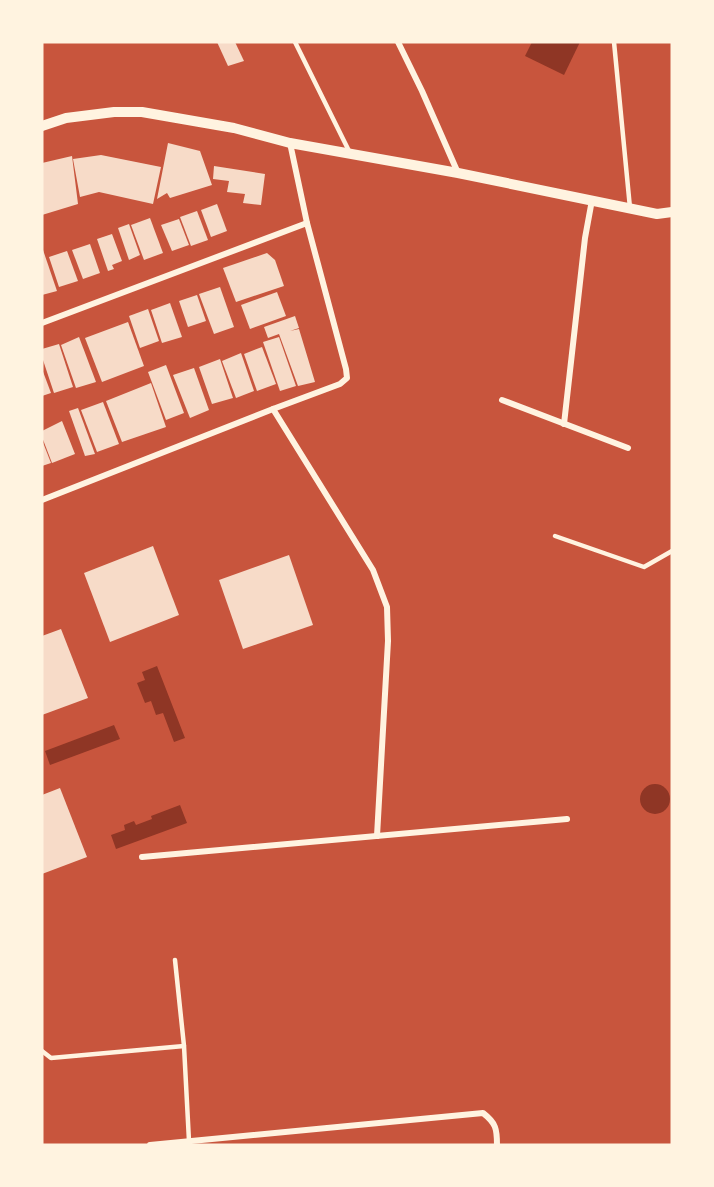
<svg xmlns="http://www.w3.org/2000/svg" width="714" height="1187" viewBox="0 0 714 1187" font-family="Montserrat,sans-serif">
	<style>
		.water { fill: #8f3625 }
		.building { fill: #f7dbc8 }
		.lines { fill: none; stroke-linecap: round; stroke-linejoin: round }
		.service { stroke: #fff3e0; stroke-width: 4.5 }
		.minor { stroke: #fff3e0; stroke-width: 6 }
		.tertiary { stroke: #fff3e0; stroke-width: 10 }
	</style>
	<rect width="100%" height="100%" fill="#c8553d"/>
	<!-- water -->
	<g class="water">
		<polygon points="532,42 580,42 564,75 525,56"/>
		<polygon points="157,666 185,738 174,742 163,713 156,715 151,701 145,703 137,683 145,680 142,672"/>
		<polygon points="114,725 120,739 50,765 45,751"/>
		<circle cx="655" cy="799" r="15"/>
		<polygon points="180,805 187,823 116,849 111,835 125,830 124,825 134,821 136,825 152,819 151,816"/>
	</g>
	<!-- building -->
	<g class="building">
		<polygon points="217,42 235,42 244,61 228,66"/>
		<polygon points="168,143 200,151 212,185 170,198 167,193 157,199"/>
		<polygon points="101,155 161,167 153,204 99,192 80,197 73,159"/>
		<polygon points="72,156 78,204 42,215 42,163"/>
		<polygon points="214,166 265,174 261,205 243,203 245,194 227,192 229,181 213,179"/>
		<polygon points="217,204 227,231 211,237 201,210"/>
		<polygon points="197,211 208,240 191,246 180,217"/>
		<polygon points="150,218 163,253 144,260 131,225"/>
		<polygon points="179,219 189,245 172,251 161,225"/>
		<polygon points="129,224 140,255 129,260 118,228"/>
		<polygon points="112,234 122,261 112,265 114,269 108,271 97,239"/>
		<polygon points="90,244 100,273 83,279 72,250"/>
		<polygon points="42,247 57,291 42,295"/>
		<polygon points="67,251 78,281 59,287 49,257"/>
		<polygon points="267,253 275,260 284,286 236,302 223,268"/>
		<polygon points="220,287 234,327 214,334 199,294"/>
		<polygon points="277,292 286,316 250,329 241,305"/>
		<polygon points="197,295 206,321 188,327 179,301"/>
		<polygon points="170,303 182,337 162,343 151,310"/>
		<polygon points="148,309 159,341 140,348 129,316"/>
		<polygon points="295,316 299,328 290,331 299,329 315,382 298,386 279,334 268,338 264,327"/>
		<polygon points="128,322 144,366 102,382 85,338"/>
		<polygon points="79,337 96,382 76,388 61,345"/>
		<polygon points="279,337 296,386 280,391 263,342"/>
		<polygon points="59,344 73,387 54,393 42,357 42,349"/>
		<polygon points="262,347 276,384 257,391 244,354"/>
		<polygon points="241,353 254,391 236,398 222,361"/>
		<polygon points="220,359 233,398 212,404 199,367"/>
		<polygon points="166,365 184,413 166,420 148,372"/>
		<polygon points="194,368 209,410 190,418 173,375"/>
		<polygon points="42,369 51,393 42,396"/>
		<polygon points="151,383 166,427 122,442 106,401"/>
		<polygon points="103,402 119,444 97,452 81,410"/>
		<polygon points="78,408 95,454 85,456 69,411"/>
		<polygon points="62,421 75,454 52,463 42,437 42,431"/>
		<polygon points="42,440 51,463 42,466"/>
		<polygon points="153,546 179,615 110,642 84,573"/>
		<polygon points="289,555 313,625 243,649 219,580"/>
		<polygon points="61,629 88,698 42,715 42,636"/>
		<polygon points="60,788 87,857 42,874 42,795"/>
	</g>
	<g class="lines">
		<!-- service -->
		<g class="service">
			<polyline points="295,42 349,151"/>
			<polyline points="614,42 630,208"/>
			<polyline points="555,536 644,567 672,551"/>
			<polyline points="175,960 184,1046 189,1141"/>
			<polyline points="42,1051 51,1058 184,1046"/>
		</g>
		<!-- minor -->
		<g class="minor">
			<polyline points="398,42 422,91 458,173"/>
			<polyline points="42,323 307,223"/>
			<polyline points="502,400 628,448"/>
			<polyline points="273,409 373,570 387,607 388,641 377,836"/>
			<polyline points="564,424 585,238 592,200"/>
			<polyline points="42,500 273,409 340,384 347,378 346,369 307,223 290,143"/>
			<polyline points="142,857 567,819"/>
			<path d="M150,1145L483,1113C496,1123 497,1129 497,1145"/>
		</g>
		<!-- tertiary -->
		<polyline class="tertiary" points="42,126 66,118 114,112 142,112 234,128 290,143 458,173 657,214 672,212"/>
	</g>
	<!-- border -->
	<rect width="714" height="1187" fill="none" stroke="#fff3e0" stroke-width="87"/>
</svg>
